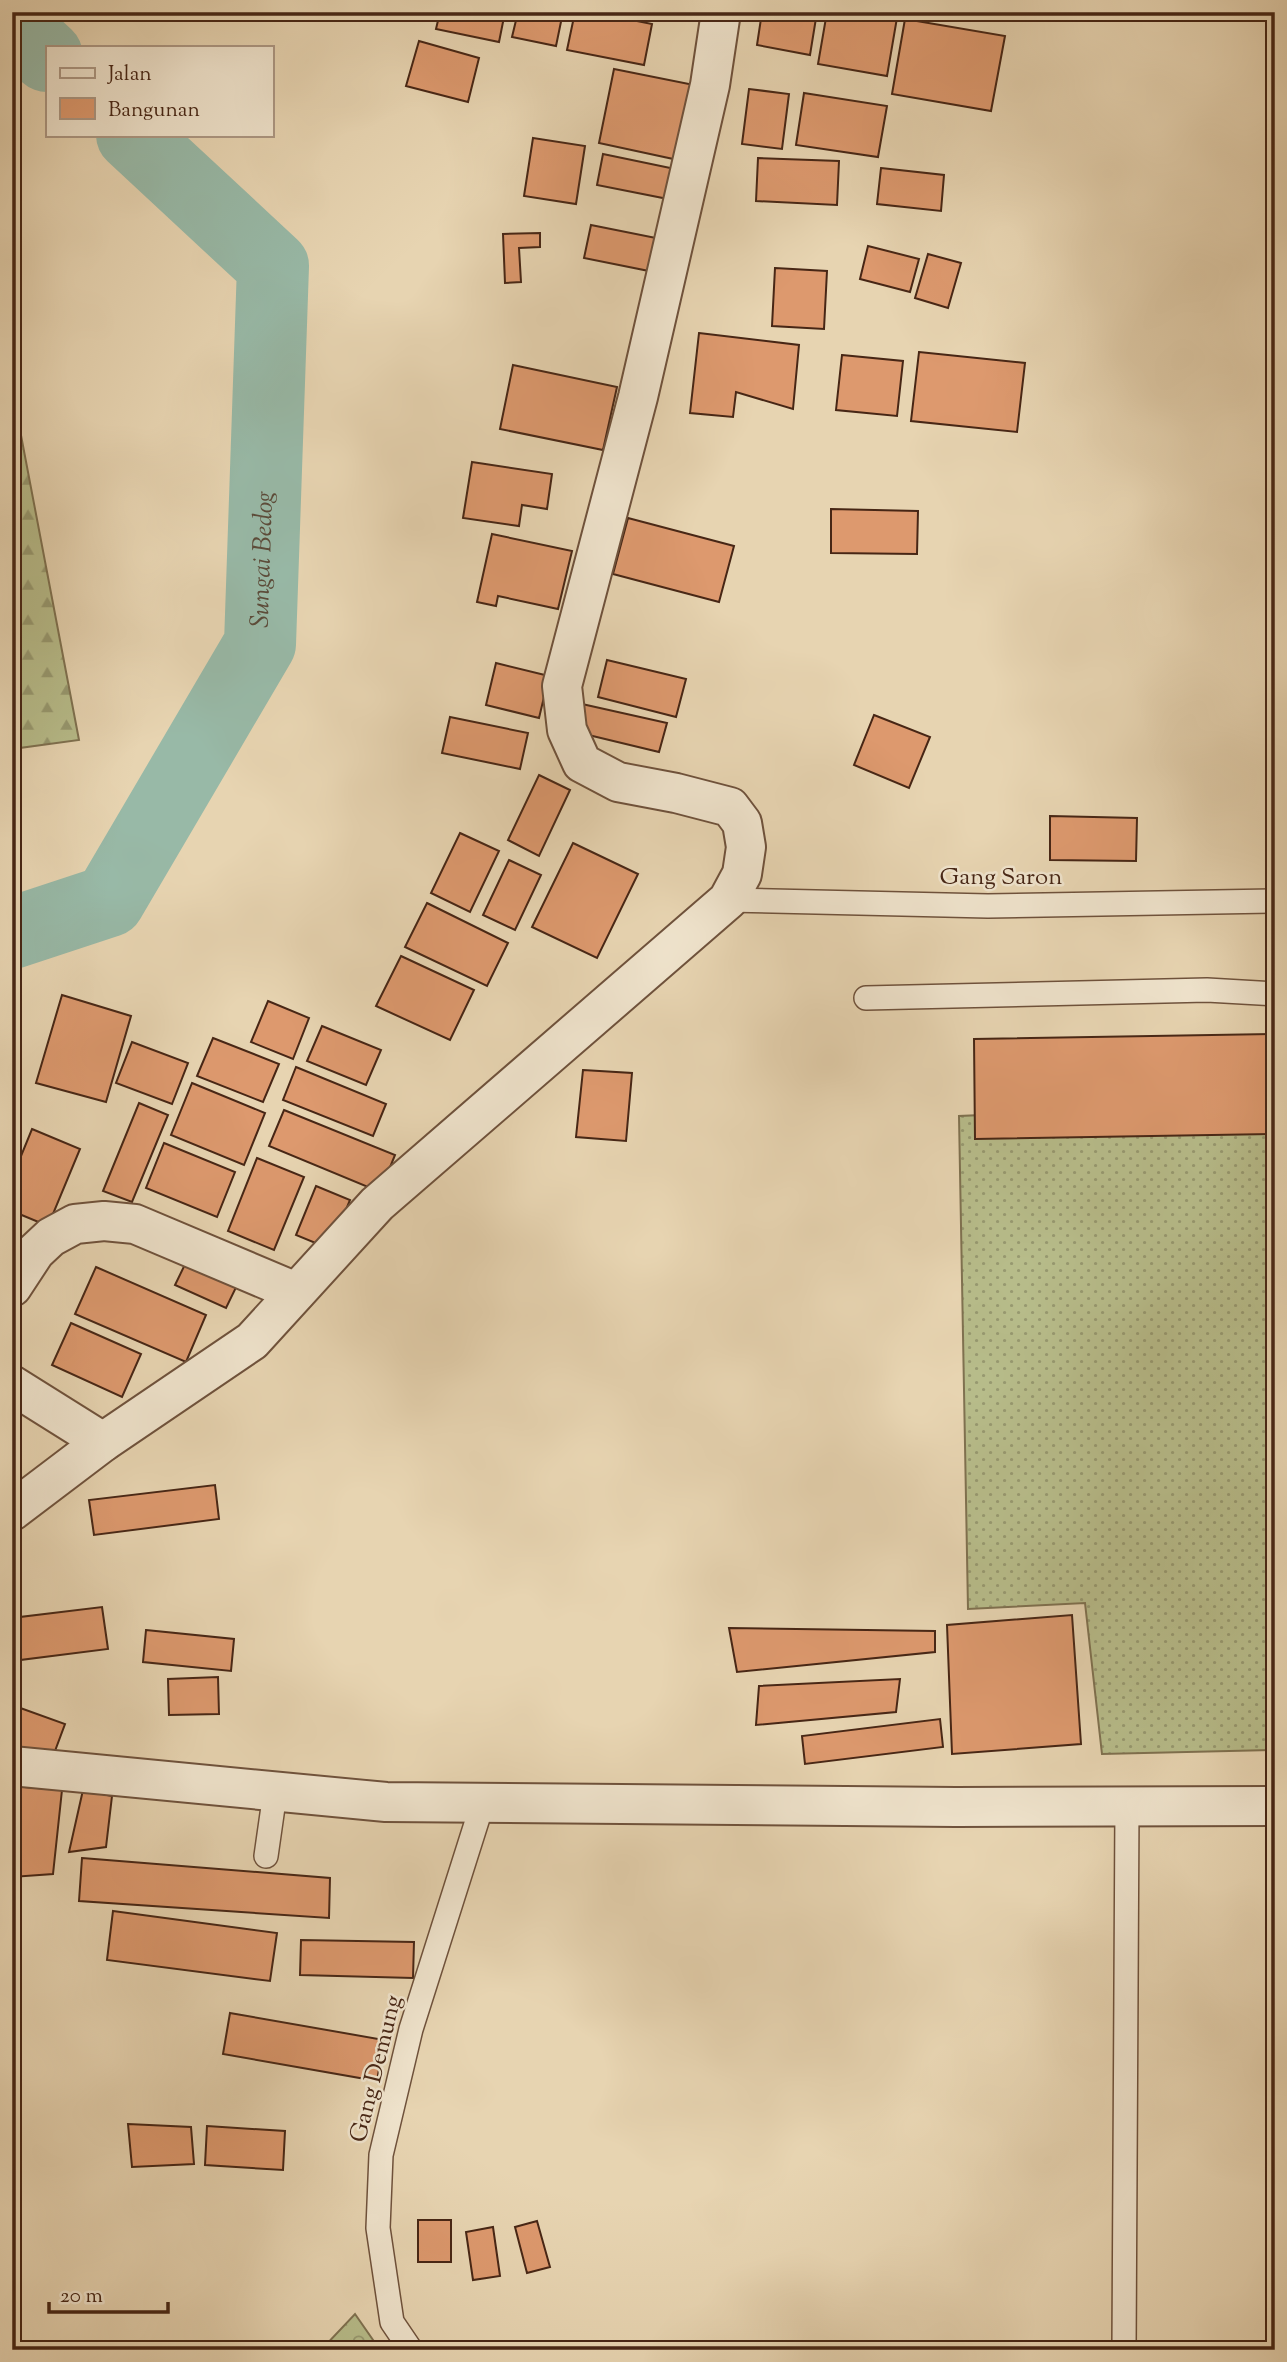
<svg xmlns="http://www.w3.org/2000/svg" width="1287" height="2362" viewBox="0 0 1287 2362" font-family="'Sorts Mill Goudy',serif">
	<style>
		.grass { fill: url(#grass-dots); stroke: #7f7150; stroke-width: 2 }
		.forest { fill: url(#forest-firs); stroke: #7f7150; stroke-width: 2 }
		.park { fill: url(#park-crowns); stroke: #7f7150; stroke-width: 2 }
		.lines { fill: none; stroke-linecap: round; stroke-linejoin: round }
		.river { stroke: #98b9a7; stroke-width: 72 }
		.building { fill: #dd996e; stroke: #472615; stroke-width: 2 }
		.service-casing { stroke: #6f523c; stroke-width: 26 }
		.minor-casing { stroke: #6f523c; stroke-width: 42 }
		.service { stroke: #efe3cc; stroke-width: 23 }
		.minor { stroke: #efe3cc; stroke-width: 38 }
		.labels { text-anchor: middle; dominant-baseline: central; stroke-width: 5; stroke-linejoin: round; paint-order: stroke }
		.street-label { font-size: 24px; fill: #472615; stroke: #efe3cc }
		.water-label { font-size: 26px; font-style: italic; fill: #5b4b3a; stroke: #efe3cc }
	</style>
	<defs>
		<pattern id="grass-dots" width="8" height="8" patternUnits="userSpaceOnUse" patternTransform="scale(1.75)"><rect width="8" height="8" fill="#b7bc8a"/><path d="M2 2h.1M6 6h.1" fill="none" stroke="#979970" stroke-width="1.8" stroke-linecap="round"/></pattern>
		<pattern id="forest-firs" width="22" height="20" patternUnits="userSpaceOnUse" patternTransform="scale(1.75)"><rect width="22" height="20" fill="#b7bc8a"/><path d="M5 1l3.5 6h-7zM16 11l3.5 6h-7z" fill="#979970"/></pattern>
		<pattern id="park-crowns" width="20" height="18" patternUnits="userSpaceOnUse" patternTransform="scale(1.75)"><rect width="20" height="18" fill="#b7bc8a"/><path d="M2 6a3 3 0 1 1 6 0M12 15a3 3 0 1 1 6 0" fill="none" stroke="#979970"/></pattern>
	</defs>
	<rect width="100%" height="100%" fill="#e7d4b1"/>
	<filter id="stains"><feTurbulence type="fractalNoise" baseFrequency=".00286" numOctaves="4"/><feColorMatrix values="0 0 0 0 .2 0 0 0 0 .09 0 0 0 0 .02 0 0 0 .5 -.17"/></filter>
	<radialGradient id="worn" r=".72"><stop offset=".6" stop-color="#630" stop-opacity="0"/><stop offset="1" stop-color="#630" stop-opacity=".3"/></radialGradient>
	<!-- grass -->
	<polygon class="grass" points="1275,1102 1275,1750 1102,1754 1085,1603 968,1609 959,1116"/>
	<!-- forest -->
	<polygon class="forest" points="12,388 79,740 12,749"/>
	<!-- park -->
	<polygon class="park" points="355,2314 380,2350 321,2350"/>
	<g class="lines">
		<!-- river -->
		<g class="river">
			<polyline points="12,40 33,43 47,56"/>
			<path id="s1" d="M12,933L109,901L260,644L273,266L132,135"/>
		</g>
	</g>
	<!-- building -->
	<g class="building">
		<polygon points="440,12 505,12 499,42 436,29"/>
		<polygon points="518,12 563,12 556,46 512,37"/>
		<polygon points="575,12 592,12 652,24 644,65 567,50"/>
		<polygon points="651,12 700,12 698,21"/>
		<polygon points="762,12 817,12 810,55 757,45"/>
		<polygon points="827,12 898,12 887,76 818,64"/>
		<polygon points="905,19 1005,36 991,111 892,94"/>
		<polygon points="419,41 479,58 468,102 406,86"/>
		<polygon points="614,69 694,85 678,160 599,143"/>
		<polygon points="749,89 789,94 782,149 742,144"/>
		<polygon points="804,93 887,106 878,157 796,145"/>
		<polygon points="533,138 585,146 576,204 524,196"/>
		<polygon points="603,154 680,170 673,200 597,185"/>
		<polygon points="758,158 839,161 837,205 756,201"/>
		<polygon points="881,168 944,175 941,211 877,204"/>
		<polygon points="591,225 656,238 649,271 584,258"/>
		<polygon points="540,233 540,247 519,248 521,282 505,283 503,234"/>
		<polygon points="868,246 919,259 910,292 860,279"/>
		<polygon points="928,254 961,263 948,308 915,298"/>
		<polygon points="775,268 827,271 824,329 772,326"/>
		<polygon points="699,333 799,345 793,409 736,392 733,417 690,413"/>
		<polygon points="919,352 1025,363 1017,432 911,421"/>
		<polygon points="842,355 903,361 897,416 836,410"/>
		<polygon points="513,365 617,387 603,450 500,429"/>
		<polygon points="472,462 552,474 547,509 522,505 519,526 463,518"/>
		<polygon points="831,509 918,511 917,554 831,553"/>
		<polygon points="628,518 734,546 719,602 613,574"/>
		<polygon points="492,534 572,551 558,609 498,596 496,606 477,602"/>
		<polygon points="607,660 686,679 676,717 598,697"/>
		<polygon points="496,663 549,676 539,718 486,705"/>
		<polygon points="582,704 667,723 659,752 576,732"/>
		<polygon points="874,715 930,737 909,788 854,765"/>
		<polygon points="450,717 528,733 520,769 442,753"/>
		<polygon points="539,775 570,790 539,856 508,840"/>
		<polygon points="1050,816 1137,818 1136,861 1050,860"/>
		<polygon points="460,833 499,851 470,912 431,893"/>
		<polygon points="1275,840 1275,898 1272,898 1268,841"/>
		<polygon points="573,843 638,874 597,958 532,927"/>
		<polygon points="509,860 541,875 515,930 483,915"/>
		<polygon points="427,903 508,943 487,986 405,947"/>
		<polygon points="401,956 474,990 450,1040 376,1006"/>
		<polygon points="62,995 131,1016 106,1102 36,1083"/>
		<polygon points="268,1001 309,1018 293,1059 251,1042"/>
		<polygon points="322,1026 381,1050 366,1085 307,1061"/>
		<polygon points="1275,1034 1275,1134 975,1139 974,1039"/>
		<polygon points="213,1038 279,1064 263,1102 197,1076"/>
		<polygon points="132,1042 188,1063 172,1104 116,1083"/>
		<polygon points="296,1067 386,1104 373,1136 283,1100"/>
		<polygon points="583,1070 632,1073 626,1141 576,1137"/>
		<polygon points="192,1083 265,1113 244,1165 171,1135"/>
		<polygon points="139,1103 168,1115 132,1202 103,1191"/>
		<polygon points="284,1110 395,1155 380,1192 269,1146"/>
		<polygon points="32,1129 80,1149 48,1226 12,1211 12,1178"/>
		<polygon points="164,1143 235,1172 217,1217 146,1188"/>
		<polygon points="257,1158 304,1177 274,1250 228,1231"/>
		<polygon points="316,1186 350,1200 330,1249 296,1235"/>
		<polygon points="192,1250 243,1273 226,1308 175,1285"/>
		<polygon points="96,1267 206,1315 186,1362 75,1314"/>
		<polygon points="71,1323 141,1354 122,1397 52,1365"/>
		<polygon points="215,1485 219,1519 94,1535 89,1500"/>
		<polygon points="102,1607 108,1649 12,1661 12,1618"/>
		<polygon points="1072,1615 1081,1744 952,1754 947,1625"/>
		<polygon points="729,1628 935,1631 935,1652 737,1672"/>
		<polygon points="146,1630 234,1639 231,1671 143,1662"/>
		<polygon points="218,1677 219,1714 169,1715 168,1679"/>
		<polygon points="900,1679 896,1712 756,1725 759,1686"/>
		<polygon points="12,1705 65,1724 49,1767 12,1753"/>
		<polygon points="940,1719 943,1747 805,1764 802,1736"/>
		<polygon points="12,1786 62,1790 53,1874 12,1877"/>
		<polygon points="83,1790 112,1796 106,1847 69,1852"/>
		<polygon points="82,1858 330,1878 329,1918 79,1901"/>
		<polygon points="113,1911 277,1933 270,1981 107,1960"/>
		<polygon points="301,1940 414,1942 413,1978 300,1975"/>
		<polygon points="230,2013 384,2040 377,2081 223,2054"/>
		<polygon points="128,2124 191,2127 194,2164 132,2167"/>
		<polygon points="207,2126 285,2131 283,2170 205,2165"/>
		<rect x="418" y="2220" width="33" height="42"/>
		<polygon points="537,2221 550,2267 527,2273 515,2227"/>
		<polygon points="493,2227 500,2276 473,2280 466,2232"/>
	</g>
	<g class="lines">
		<!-- service casing -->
		<g class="service-casing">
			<g id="service">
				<polyline points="728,900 988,906 1275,901"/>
				<polyline points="866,998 1207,990 1275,994"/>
				<polyline points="266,1856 275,1793"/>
				<polyline points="411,2350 392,2322 378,2228 381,2155 411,2029 483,1802"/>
				<polyline points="1124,2350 1127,1806"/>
			</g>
		</g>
		<!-- minor casing -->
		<g class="minor-casing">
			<g id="minor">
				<polyline points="12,1287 35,1252 51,1237 75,1224 104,1221 135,1224 296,1292"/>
				<polyline points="12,1385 103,1442"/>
				<polyline points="12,1511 103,1442 252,1341 377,1204 728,900 742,874 746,847 742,823 730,807 676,793 618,782 582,763 567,730 562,686 638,397 710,85 721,12"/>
				<polyline points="12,1766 386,1802 956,1807 1275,1806"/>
			</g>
		</g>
		<!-- service -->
		<use href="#service" class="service"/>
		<!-- minor -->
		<use href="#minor" class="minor"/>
	</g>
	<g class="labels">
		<!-- street labels -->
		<g class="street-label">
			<text x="1001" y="878">Gang Saron</text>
			<text transform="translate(377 2069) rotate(-76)">Gang Demung</text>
		</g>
		<!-- water labels -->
		<g class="water-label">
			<text stroke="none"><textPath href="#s1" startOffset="485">Sungai Bedog</textPath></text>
		</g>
	</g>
	<!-- margin -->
	<rect width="1287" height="2362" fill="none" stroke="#e7d4b1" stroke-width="42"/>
	<rect x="14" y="14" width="1259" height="2334" fill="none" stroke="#472615" stroke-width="3.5"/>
	<rect x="21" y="21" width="1245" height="2320" fill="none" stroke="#472615" stroke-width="2"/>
	<!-- legend -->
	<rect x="46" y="46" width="228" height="91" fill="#efe3cc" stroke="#ac9783" stroke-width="2"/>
	<rect x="60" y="68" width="35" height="10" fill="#efe3cc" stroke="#ac9783" stroke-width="2"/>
	<text x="108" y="80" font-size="21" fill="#472615">Jalan</text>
	<rect x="60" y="98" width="35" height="21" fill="#dd996e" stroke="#ac9783" stroke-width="2"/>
	<text x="108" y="116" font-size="21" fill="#472615">Bangunan</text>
	<!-- scale -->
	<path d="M49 2302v10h119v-10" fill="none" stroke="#472615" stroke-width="3.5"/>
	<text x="60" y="2302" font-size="21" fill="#472615" stroke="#efe3cc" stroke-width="5" paint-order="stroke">20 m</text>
	<rect width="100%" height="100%" filter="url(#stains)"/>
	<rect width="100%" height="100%" fill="url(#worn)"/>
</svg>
